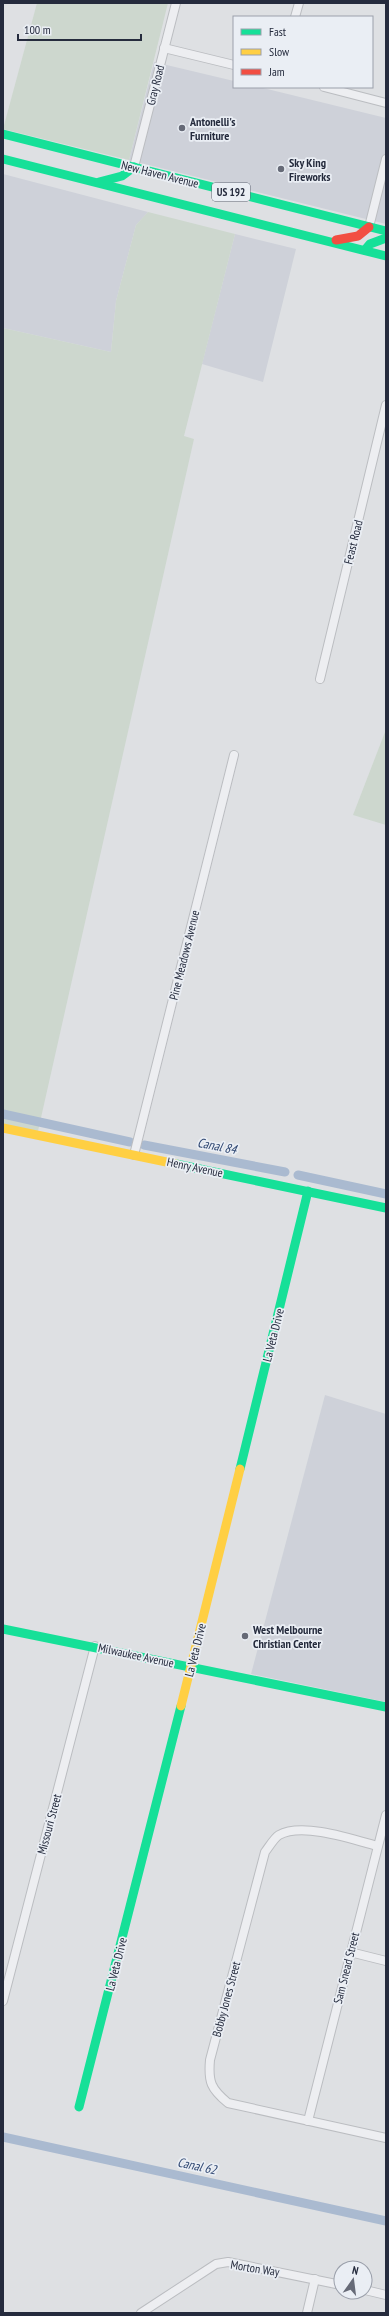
<svg xmlns="http://www.w3.org/2000/svg" width="389" height="2316" viewBox="0 0 389 2316" font-family="'PT Sans Narrow',sans-serif">
	<style>
		.built { fill: #ced1d9 }
		.green { fill: #cdd7ce }
		.lines { fill: none; stroke-linecap: round; stroke-linejoin: round }
		.canal { stroke: #aabad0; stroke-width: 9 }
		.street-casing { stroke: #bbbdc1; stroke-width: 10 }
		.street { stroke: #edeef1; stroke-width: 8 }
		.fast { stroke: #16e098; stroke-width: 9 }
		.slow { stroke: #ffcf43; stroke-width: 9 }
		.jam { stroke: #f24e42; stroke-width: 9 }
		.poi-dot { fill: #666a77; stroke: #eaeef4; stroke-width: 1.5 }
		.labels { text-anchor: middle; dominant-baseline: central; stroke-width: 3.5; stroke-linejoin: round; paint-order: stroke }
		.shield { fill: #eaeef4; stroke: #606674; stroke-width: 1 }
		.shield-label { font-size: 11px; font-weight: bold; fill: #252b3d }
		.street-label { font-size: 12px; fill: #252b3d; stroke: #eaeef4 }
		.poi-label { font-size: 12px; font-weight: bold; fill: #252b3d; stroke: #eaeef4; text-anchor: start }
		.water-label { font-size: 13px; font-style: italic; fill: #2e4671; stroke: #eaeef4 }
	</style>
	<rect width="100%" height="100%" fill="#dee0e3"/>
	<!-- built -->
	<g class="built">
		<polygon points="154,62 234,81 234,87 259,87 386,118 386,224 129,160"/>
		<polygon points="3,174 148,212 136,225 116,301 111,352 3,328"/>
		<polygon points="235,234 296,249 263,382 202,364"/>
		<polygon points="325,1395 386,1414 386,1702 251,1674"/>
	</g>
	<!-- green -->
	<g class="green">
		<polygon points="37,3 168,3 129,160 3,129"/>
		<polygon points="148,212 235,234 184,436 194,439 38,1131 3,1124 3,328 111,352 116,301 136,225"/>
		<polygon points="385,732 386,733 386,825 353,815"/>
	</g>
	<g class="lines">
		<!-- canal -->
		<g class="canal">
			<polyline points="3,1114 130,1142"/>
			<polyline points="144,1145 285,1172"/>
			<polyline points="298,1175 386,1194"/>
			<polyline points="3,2137 386,2221"/>
		</g>
		<!-- street casing -->
		<g class="street-casing">
			<g id="street">
				<polyline points="295,17 299,3"/>
				<polyline points="164,48 234,65"/>
				<polyline points="324,87 386,103"/>
				<polyline points="134,167 176,3"/>
				<polyline points="369,227 386,159"/>
				<polyline points="320,679 386,405"/>
				<polyline points="134,1155 234,755"/>
				<path d="M377,1846C352,1839 302,1822 279,1835C274,1838 269,1847 265,1852L210,2060C208,2082 211,2089 228,2103L386,2138"/>
				<polyline points="350,1952 386,1961"/>
				<polyline points="3,2001 95,1646"/>
				<polyline points="308,2121 386,1815"/>
				<polyline points="365,2290 386,2295"/>
				<polyline points="141,2313 216,2264 228,2262 341,2285"/>
				<polyline points="307,2313 315,2279"/>
			</g>
		</g>
		<!-- street -->
		<use href="#street" class="street"/>
		<!-- fast -->
		<g class="fast">
			<polyline points="3,134 386,231"/>
			<polyline points="3,159 386,256"/>
			<polyline points="99,182 122,176 134,167"/>
			<polyline points="365,250 370,244 386,238"/>
			<polyline points="176,1164 386,1208"/>
			<polyline points="240,1469 308,1191"/>
			<polyline points="3,1629 386,1707"/>
			<polyline points="79,2107 181,1706"/>
		</g>
		<!-- slow -->
		<g class="slow">
			<polyline points="3,1128 176,1164"/>
			<polyline points="181,1706 240,1469"/>
		</g>
		<!-- jam -->
		<polyline class="jam" points="336,240 358,236 369,227"/>
	</g>
	<!-- markers -->
	<g class="poi-dot">
		<circle cx="182" cy="128" r="4"/>
		<circle cx="281" cy="169" r="4"/>
		<circle cx="245" cy="1636" r="4"/>
	</g>
	<g class="labels">
		<!-- shield labels -->
		<rect class="shield" x="212" y="183" width="38" height="18" rx="3"/>
		<g class="shield-label">
			<text x="231" y="192">US 192</text>
		</g>
		<!-- street labels -->
		<g class="street-label">
			<text transform="translate(155 85) rotate(-76)">Gray Road</text>
			<text transform="translate(160 174) rotate(14)">New Haven Avenue</text>
			<text transform="translate(353 542) rotate(-76)">Feast Road</text>
			<text transform="translate(184 955) rotate(-76)">Pine Meadows Avenue</text>
			<text transform="translate(195 1167) rotate(12)">Henry Avenue</text>
			<text transform="translate(273 1335) rotate(-76)">La Veta Drive</text>
			<text transform="translate(195 1650) rotate(-76)">La Veta Drive</text>
			<text transform="translate(136 1655) rotate(12)">Milwaukee Avenue</text>
			<text transform="translate(49 1824) rotate(-75)">Missouri Street</text>
			<text transform="translate(116 1964) rotate(-76)">La Veta Drive</text>
			<text transform="translate(346 1968) rotate(-76)">Sam Snead Street</text>
			<text transform="translate(226 1999) rotate(-75)">Bobby Jones Street</text>
			<text transform="translate(255 2268) rotate(9)">Morton Way</text>
		</g>
		<!-- poi labels -->
		<g class="poi-label">
			<text x="190" y="121">Antonelli's<tspan x="190" dy="14">Furniture</tspan></text>
			<text x="289" y="162">Sky King<tspan x="289" dy="14">Fireworks</tspan></text>
			<text x="253" y="1629">West Melbourne<tspan x="253" dy="14">Christian Center</tspan></text>
		</g>
		<!-- water labels -->
		<g class="water-label">
			<text transform="translate(217 1146) rotate(11)">Canal 84</text>
			<text transform="translate(197 2166) rotate(12)">Canal 62</text>
		</g>
	</g>
	<!-- border -->
	<rect width="389" height="2316" fill="none" stroke="#252b3d" stroke-width="8"/>
	<!-- legend -->
	<rect x="233" y="16" width="140" height="72" fill="#eaeef4" stroke="#9ba0ab"/>
	<rect x="241" y="29" width="20" height="6" fill="#16e098" stroke="#9ba0ab"/>
	<text x="269" y="36" font-size="12" fill="#252b3d">Fast</text>
	<rect x="241" y="49" width="20" height="6" fill="#ffcf43" stroke="#9ba0ab"/>
	<text x="269" y="56" font-size="12" fill="#252b3d">Slow</text>
	<rect x="241" y="69" width="20" height="6" fill="#f24e42" stroke="#9ba0ab"/>
	<text x="269" y="76" font-size="12" fill="#252b3d">Jam</text>
	<!-- north arrow -->
	<g transform="translate(353 2280) rotate(14)"><circle r="19" fill="#eaeef4" stroke="#9ba0ab"/>
	<path d="M0-3L7 15L0 10L-7 15Z" fill="#666a77"/>
	<text y="-6" font-size="11" font-weight="bold" text-anchor="middle" fill="#252b3d">N</text>
	</g>
	<!-- scale -->
	<path d="M18 34v6h123v-6" fill="none" stroke="#252b3d" stroke-width="2"/>
	<text x="24" y="34" font-size="12" fill="#252b3d" stroke="#eaeef4" stroke-width="3" paint-order="stroke">100 m</text>
</svg>
